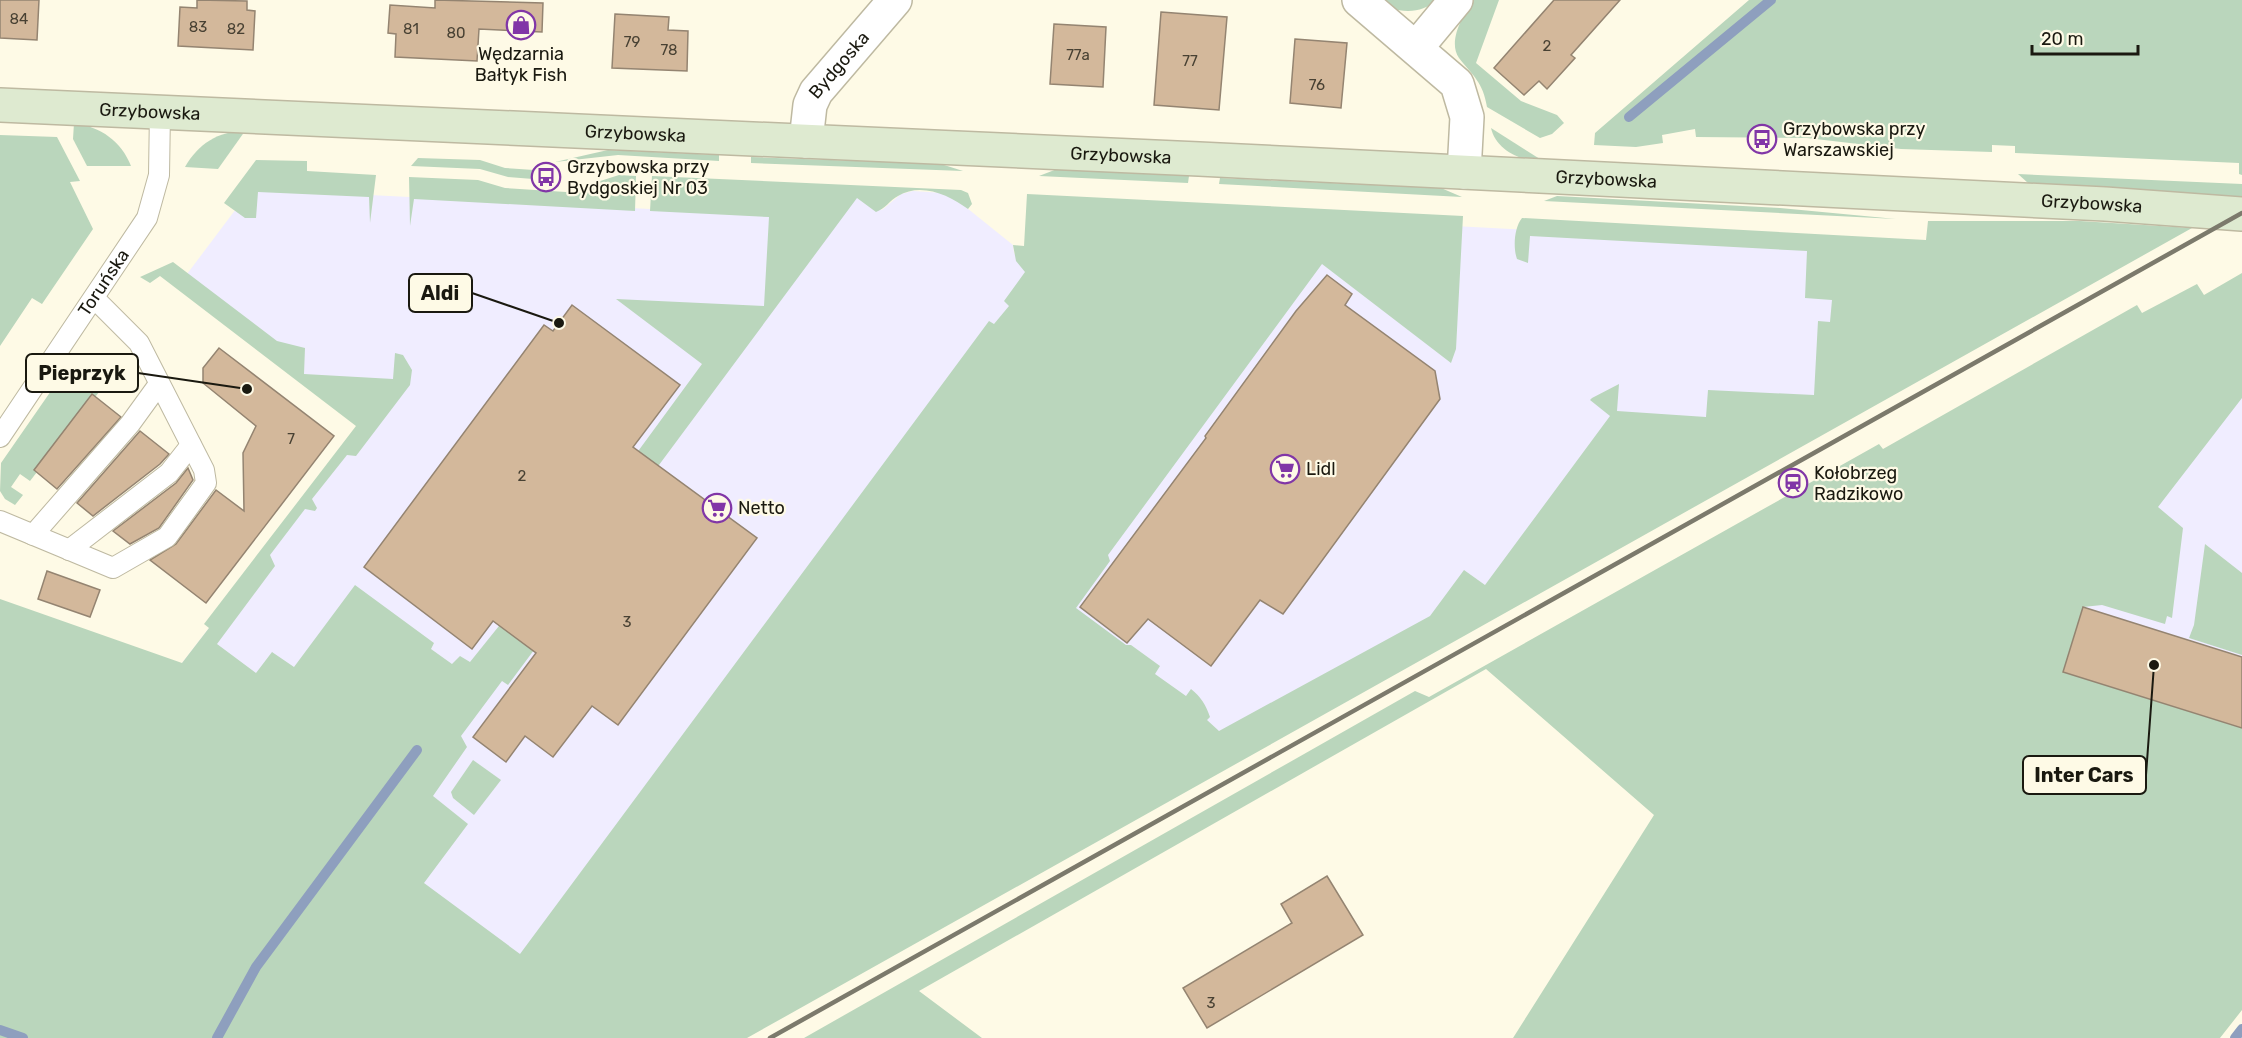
<svg xmlns="http://www.w3.org/2000/svg" width="2242" height="1038" viewBox="0 0 2242 1038" font-family="Rubik,sans-serif">
	<style>
		.commercial { fill: #f0edff }
		.green { fill: #bad6bc }
		.lines { fill: none; stroke-linecap: round; stroke-linejoin: round }
		.stream { stroke: #8e9fbe; stroke-width: 10 }
		.building { fill: #d3b89b; stroke: #948471; stroke-width: 1.5 }
		.lane-casing { stroke: #beb9a1; stroke-width: 22 }
		.street-casing { stroke: #beb9a1; stroke-width: 36 }
		.secondary-casing { stroke: #beb9a1; stroke-width: 36 }
		.lane { stroke: #fff; stroke-width: 20 }
		.street { stroke: #fff; stroke-width: 33 }
		.secondary { stroke: #deead0; stroke-width: 33 }
		.rail { stroke: #7c7a6c; stroke-width: 4.5 }
		.labels { text-anchor: middle; dominant-baseline: central; stroke-width: 4.5; stroke-linejoin: round; paint-order: stroke }
		.number-label { font-size: 15px; fill: #484133 }
		.poi-label { font-size: 18px; fill: #1a1910; stroke: #fefae6; text-anchor: start }
		.street-label { font-size: 18px; fill: #1a1910; stroke: #fefae6 }
		.leader { fill: none; stroke: #1a1910; stroke-width: 2 }
		.callout-dot { fill: #1a1910; stroke: #fefae6; stroke-width: 2 }
		.callout { fill: #fefae6; stroke: #1a1910; stroke-width: 2 }
		.callout-label { font-size: 20px; text-anchor: middle; font-weight: bold; fill: #1a1910 }
	</style>
	<rect width="100%" height="100%" fill="#fefae6"/>
	<!-- commercial -->
	<g class="commercial">
		<polygon points="251,189 650,209 851,193 882,210 901,194 913,191 944,193 952,196 1013,245 1014,253 1035,279 519,969 351,850 182,663 364,426 181,282"/>
		<polygon points="1337,220 1941,251 1956,343 1506,599 1192,769 972,718"/>
		<polygon points="2242,379 2242,748 2006,671"/>
	</g>
	<!-- green -->
	<g class="green">
		<path d="M1376,0H1436C1421,16 1392,13 1376,0Z"/>
		<path d="M1474,0H1499L1476,63L1521,101L1557,115L1564,123L1552,134L1540,138L1487,107C1483,82 1473,76 1459,58C1447,41 1464,13 1474,0Z"/>
		<polygon points="1749,0 2242,0 2242,175 2239,174 2239,163 2015,153 2015,146 1992,145 1992,152 1901,149 1807,138 1696,137 1695,129 1662,135 1663,143 1636,147 1594,145 1595,133"/>
		<path d="M74,123C101,127 121,141 131,166H87L73,139Z"/>
		<path d="M1491,128L1543,161C1521,162 1496,150 1491,128Z"/>
		<path d="M245,131L218,169L185,167C198,144 218,131 245,131Z"/>
		<polygon points="0,135 57,137 80,181 70,182 93,229 42,304 32,298 0,346"/>
		<polygon points="608,150 719,155 719,161 618,155 555,162"/>
		<polygon points="751,157 941,164 963,171 751,163"/>
		<polygon points="418,158 480,160 505,168 534,170 533,179 508,177 480,169 411,166"/>
		<polygon points="256,160 307,161 307,171 376,175 370,223 369,197 258,192 256,218 245,218 224,203"/>
		<polygon points="1057,169 1189,176 1188,183 1039,176"/>
		<polygon points="2018,174 2242,184 2242,197 2028,183"/>
		<polygon points="619,175 636,176 635,211 414,199 410,226 409,177 478,180 505,188 566,192"/>
		<path d="M652,176L961,190L968,193L972,204L968,209C949,195 921,182 898,196C890,200 885,209 876,212L857,198L633,500L641,506L508,685L502,681L461,736L467,747L433,796L468,824L424,883L520,954L989,321L994,324L1009,306L1004,301L1025,272L1016,261L1013,245L1024,246L1027,194L1463,216L1456,349L1451,363L1322,264L1108,555L1110,561L1076,608L1126,645H1131L1160,666L1155,674L1186,696L1191,689C1201,697 1206,705 1210,717L1207,720L1219,731L1430,616L1464,570L1485,585L1610,416L1590,400L1592,398L1619,384L1617,411L1706,417L1708,390L1814,395L1818,321L1830,322L1832,300L1805,298L1807,251L1530,236L1528,263L1517,259C1513,248 1514,228 1522,218L1926,240L1928,221H2080L2192,228L747,1038H0V599L182,663L209,628L204,624L356,426L160,276L150,283L140,277L173,262L277,341L305,348L304,374L393,379L395,353L403,355L412,370L410,385L356,456L347,455L312,499L317,508L315,511L305,509L270,555L275,566L217,644L256,673L272,652L294,667L355,585L434,643L431,649L452,664L460,656L470,662L523,596L529,600L702,364L616,299L764,306L769,217L650,211Z"/>
		<polygon points="1220,178 1441,188 1462,197 1219,184"/>
		<polygon points="1557,196 1780,208 1896,219 1544,201"/>
		<polygon points="2242,273 2242,398 2158,507 2183,528 2172,618 2167,616 2165,624 2102,605 2083,607 2063,672 2242,728 2242,1010 2220,1038 1513,1038 1654,815 1486,669 919,991 982,1038 804,1038 1415,691 1429,697 1879,444 1883,449 2137,305 2142,313 2197,284 2204,295"/>
		<polygon points="83,359 101,362 113,374 30,481 20,474 11,487 23,495 15,505 5,499 0,491 1,463 69,365"/>
		<polygon points="2205,544 2242,573 2242,655 2189,638 2194,625"/>
		<polygon points="473,760 501,780 474,815 453,798 451,792"/>
	</g>
	<g class="lines">
		<!-- stream -->
		<g class="stream">
			<polyline points="1629,117 1771,0"/>
			<polyline points="0,1030 23,1038"/>
			<polyline points="217,1038 256,967 417,750"/>
			<polyline points="2235,1038 2242,1029"/>
		</g>
	</g>
	<!-- building -->
	<g class="building">
		<polygon points="0,0 39,0 37,40 0,38"/>
		<polygon points="197,0 247,1 247,10 255,11 253,50 178,46 180,7 197,8"/>
		<polygon points="435,0 543,3 542,32 479,29 477,61 395,57 396,34 388,33 390,5 435,8"/>
		<polygon points="1554,0 1620,0 1571,55 1575,58 1547,89 1539,81 1524,95 1494,68"/>
		<polygon points="1161,12 1227,17 1219,110 1154,105"/>
		<polygon points="615,14 669,17 668,30 688,31 687,71 612,68"/>
		<polygon points="1054,24 1106,27 1103,87 1050,84"/>
		<polygon points="1295,39 1347,43 1341,108 1290,103"/>
		<polygon points="1327,275 1352,294 1345,305 1435,371 1440,399 1283,614 1260,600 1211,666 1148,619 1127,643 1080,607 1206,438 1205,436 1296,311"/>
		<polygon points="572,305 680,385 633,447 757,538 618,725 592,706 553,757 525,736 506,762 473,737 536,653 493,621 472,649 364,567 544,325 553,331"/>
		<polygon points="219,348 334,436 206,603 150,560 176,544 216,490 244,511 243,453 256,426 203,383 203,368"/>
		<polygon points="92,394 121,417 57,489 34,470"/>
		<polygon points="140,431 169,454 160,464 93,516 77,503"/>
		<polygon points="188,468 193,480 159,528 130,544 113,531 176,483"/>
		<polygon points="47,571 100,590 90,617 38,599"/>
		<polygon points="2083,607 2242,657 2242,728 2063,672"/>
		<polygon points="1327,876 1363,935 1207,1028 1183,988 1292,923 1281,904"/>
	</g>
	<g class="lines">
		<!-- lane casing -->
		<g class="lane-casing">
			<g id="lane">
				<path id="s1" d="M0,437L147,218L159,175L160,111"/>
				<polyline points="0,521 113,568 167,537 206,483 204,470 139,343 95,299"/>
				<polyline points="33,535 130,424 159,384"/>
				<polyline points="69,550 169,473 191,445"/>
			</g>
		</g>
		<!-- street casing -->
		<g class="street-casing">
			<g id="street">
				<polyline points="1359,0 1457,84 1467,117 1464,172"/>
				<polyline points="1417,47 1456,0"/>
				<path id="s2" d="M806,141L810,105L816,92L895,0"/>
			</g>
		</g>
		<!-- secondary casing -->
		<g class="secondary-casing">
			<g id="secondary">
				<path id="s3" d="M0,105L1199,159L2105,204L2242,214"/>
			</g>
		</g>
		<!-- lane -->
		<use href="#lane" class="lane"/>
		<!-- street -->
		<use href="#street" class="street"/>
		<!-- secondary -->
		<use href="#secondary" class="secondary"/>
		<!-- rail -->
		<polyline class="rail" points="770,1038 2242,213"/>
	</g>
	<!-- icons -->
	<defs>
		<g id="shop-ring" transform="scale(1.5)"><circle r="9.5" fill="#fefae6" stroke="#8136a7" stroke-width="1.5"/><path d="M-5-2.5h2.3a2.7 3.5 0 0 1 5.4 0H5L5.5 6h-11ZM-1.5-2.5h3a1.5 2.3 0 0 0-3 0Z" fill="#8136a7"/></g>
		<g id="bus-ring" transform="scale(1.5)"><circle r="9.5" fill="#fefae6" stroke="#8136a7" stroke-width="1.5"/><path d="M-5-6H5V4H4V6H2V4H-2V6H-4V4H-5ZM-3.5-4V0h7V-4ZM-3.5 1.2v1.5H-2V1.2ZM2 1.2v1.5H3.5V1.2Z" fill="#8136a7"/></g>
		<g id="supermarket-ring" transform="scale(1.5)"><circle r="9.5" fill="#fefae6" stroke="#8136a7" stroke-width="1.5"/><path d="M-6-5.5h2.5l.6 2H6L4.5 2H-2.5L-4.4-4H-6ZM-1.5 3.2a1.3 1.3 0 1 0 .1 0ZM3 3.2a1.3 1.3 0 1 0 .1 0Z" fill="#8136a7"/></g>
		<g id="station-ring" transform="scale(1.5)"><circle r="9.5" fill="#fefae6" stroke="#8136a7" stroke-width="1.5"/><path d="M-3-6H3Q5-6 5-4V2Q5 4 3 4L4.5 6H3L1.5 4h-3L-3 6H-4.5L-3 4Q-5 4-5 2V-4Q-5-6-3-6ZM-3.5-4v3h7v-3ZM-3.5 1v1.5H-2V1ZM2 1v1.5H3.5V1Z" fill="#8136a7"/></g>
	</defs>
	<g fill-rule="evenodd">
		<use href="#shop-ring" x="521" y="25"/>
		<use href="#bus-ring" x="1762" y="139"/>
		<use href="#bus-ring" x="546" y="177"/>
		<use href="#supermarket-ring" x="1285" y="469"/>
		<use href="#station-ring" x="1793" y="483"/>
		<use href="#supermarket-ring" x="717" y="508"/>
	</g>
	<g class="labels">
		<!-- number labels -->
		<g class="number-label">
			<text x="19" y="19">84</text>
			<text x="198" y="27">83</text>
			<text x="236" y="29">82</text>
			<text x="411" y="29">81</text>
			<text x="456" y="33">80</text>
			<text x="632" y="42">79</text>
			<text x="1547" y="46">2</text>
			<text x="669" y="50">78</text>
			<text x="1078" y="55">77a</text>
			<text x="1190" y="61">77</text>
			<text x="1317" y="85">76</text>
			<text x="291" y="439">7</text>
			<text x="522" y="476">2</text>
			<text x="627" y="622">3</text>
			<text x="1211" y="1003">3</text>
		</g>
		<!-- poi labels -->
		<g class="poi-label">
			<text x="521" y="54" text-anchor="middle">Wędzarnia<tspan x="521" dy="21">Bałtyk Fish</tspan></text>
			<text x="1783" y="129">Grzybowska przy<tspan x="1783" dy="21">Warszawskiej</tspan></text>
			<text x="567" y="167">Grzybowska przy<tspan x="567" dy="21">Bydgoskiej Nr 03</tspan></text>
			<text x="1306" y="469">Lidl</text>
			<text x="1814" y="473">Kołobrzeg<tspan x="1814" dy="21">Radzikowo</tspan></text>
			<text x="738" y="508">Netto</text>
		</g>
		<!-- street labels -->
		<g class="street-label">
			<text stroke="none"><textPath href="#s2" startOffset="86">Bydgoska</textPath></text>
			<text stroke="none"><textPath href="#s3" startOffset="150">Grzybowska</textPath></text>
			<text stroke="none"><textPath href="#s3" startOffset="636">Grzybowska</textPath></text>
			<text stroke="none"><textPath href="#s3" startOffset="1122">Grzybowska</textPath></text>
			<text stroke="none"><textPath href="#s3" startOffset="1608">Grzybowska</textPath></text>
			<text stroke="none"><textPath href="#s3" startOffset="2094">Grzybowska</textPath></text>
			<text stroke="none"><textPath href="#s1" startOffset="186">Toruńska</textPath></text>
		</g>
	</g>
	<!-- callouts -->
	<path class="leader" d="M559 323L472 293M247 389L138 373M2154 665L2146 775"/>
	<g class="callout-dot">
		<circle cx="559" cy="323" r="6"/>
		<circle cx="247" cy="389" r="6"/>
		<circle cx="2154" cy="665" r="6"/>
	</g>
	<g class="callout">
		<rect x="409" y="274" width="63" height="38" rx="6"/>
		<rect x="26" y="354" width="112" height="38" rx="6"/>
		<rect x="2023" y="756" width="123" height="38" rx="6"/>
	</g>
	<g class="callout-label">
		<text x="440" y="300">Aldi</text>
		<text x="82" y="380">Pieprzyk</text>
		<text x="2084" y="782">Inter Cars</text>
	</g>
	<!-- scale -->
	<path d="M2032 45v9h106v-9" fill="none" stroke="#1a1910" stroke-width="3"/>
	<text x="2041" y="45" font-size="18" fill="#1a1910" stroke="#fefae6" stroke-width="4.5" paint-order="stroke">20 m</text>
</svg>
